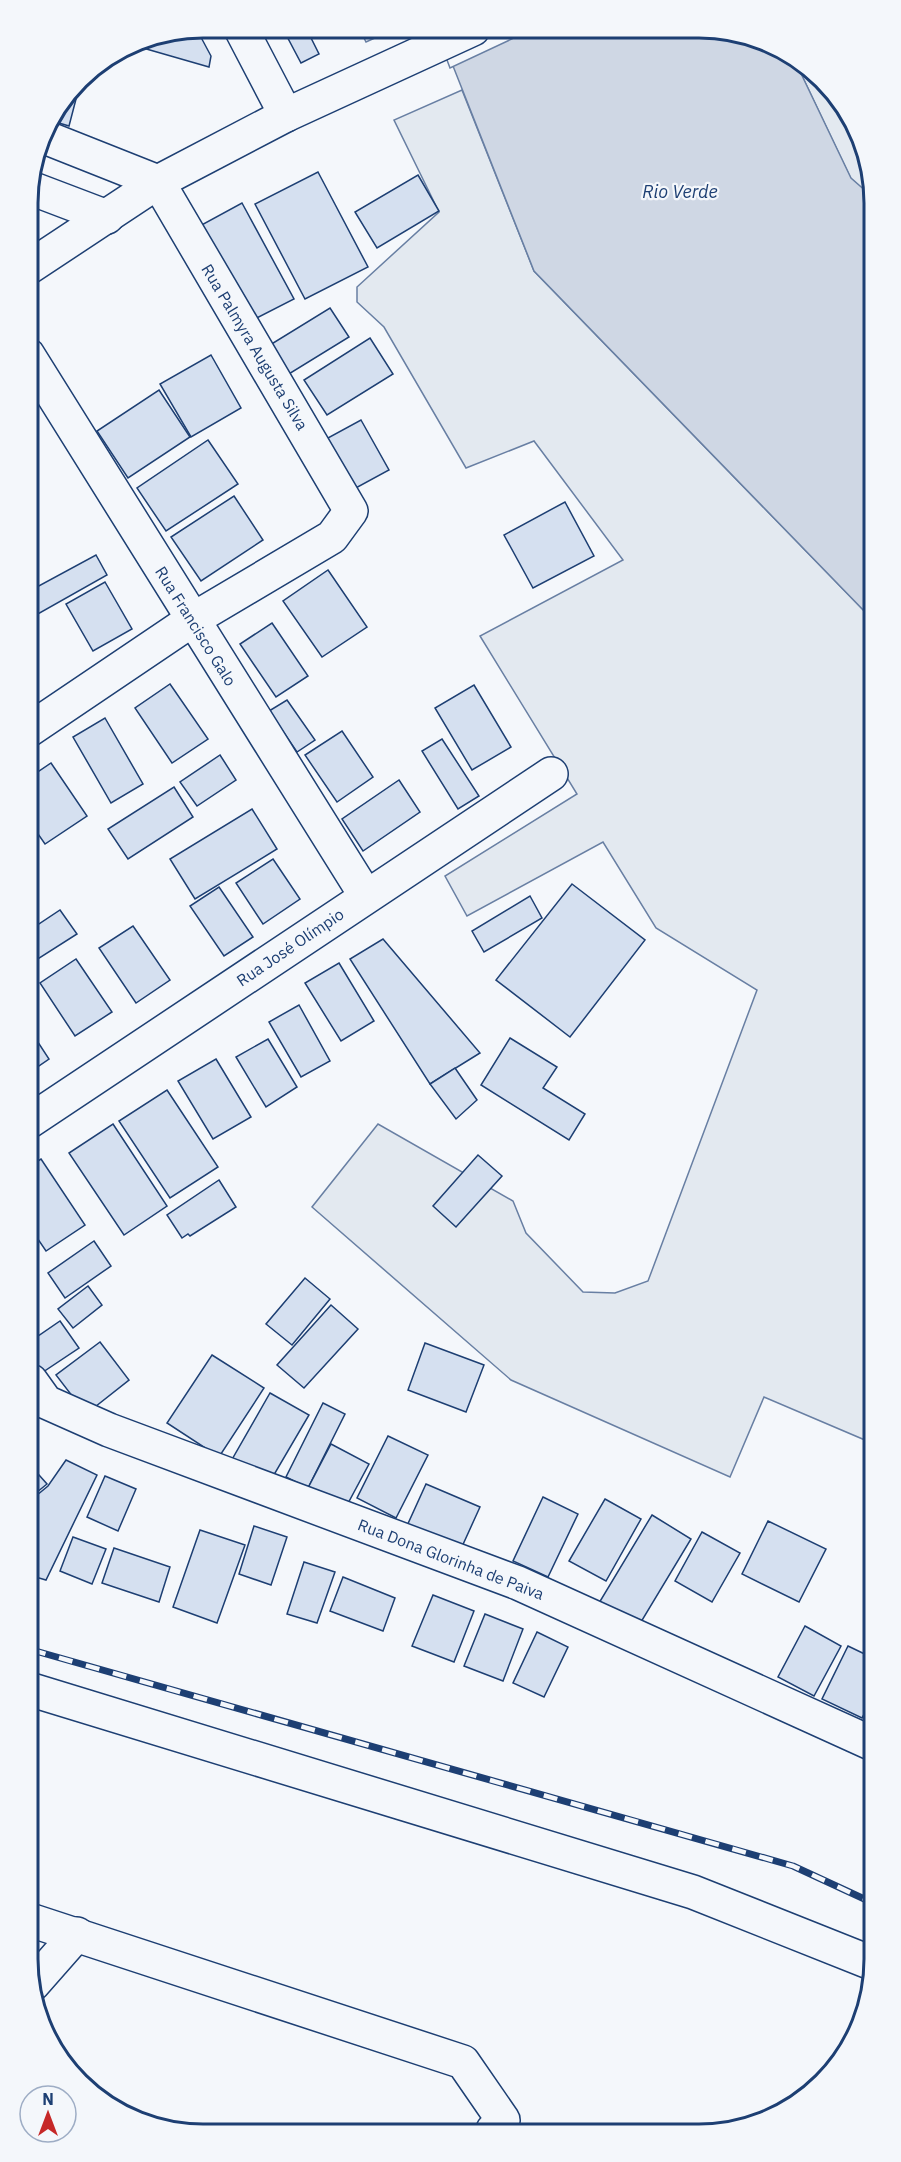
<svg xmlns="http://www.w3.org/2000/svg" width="901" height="2162" viewBox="0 0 901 2162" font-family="'IBM Plex Sans',sans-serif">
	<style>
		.green { fill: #e3e9f0; stroke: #687fa3; stroke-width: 1.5 }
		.water { fill: #cfd7e4; stroke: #687fa3; stroke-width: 1.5 }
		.pier { fill: #f4f7fb; stroke: #687fa3; stroke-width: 1.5 }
		.building { fill: #d5e0f0; stroke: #1d3f73; stroke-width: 1.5 }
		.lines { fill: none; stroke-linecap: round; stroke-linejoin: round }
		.street-casing { stroke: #1d3f73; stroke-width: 36 }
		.secondary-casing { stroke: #1d3f73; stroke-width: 36 }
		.primary-casing { stroke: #1d3f73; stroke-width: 36 }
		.street { stroke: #f4f7fb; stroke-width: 33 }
		.secondary { stroke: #f4f7fb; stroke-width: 33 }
		.primary { stroke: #f4f7fb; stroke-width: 33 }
		.rail-casing { stroke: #1d3f73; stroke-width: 7 }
		.rail { stroke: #f4f7fb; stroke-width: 4.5; stroke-dasharray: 14; stroke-linecap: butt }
		.labels { text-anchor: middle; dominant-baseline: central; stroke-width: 4.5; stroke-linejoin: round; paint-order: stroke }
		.street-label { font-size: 16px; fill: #1d3f73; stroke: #f4f7fb }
		.water-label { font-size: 18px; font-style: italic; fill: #1d3f73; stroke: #f4f7fb }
		.rim { fill: none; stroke: #1d3f73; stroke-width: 3 }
	</style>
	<rect width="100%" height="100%" fill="#f4f7fb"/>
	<!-- green -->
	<g class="green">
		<polygon points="359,28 397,28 366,42"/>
		<polygon points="795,61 814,71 868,158 868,193 851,179"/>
		<polygon points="462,90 534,271 870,617 872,1443 764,1397 730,1477 511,1380 312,1207 378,1124 513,1201 526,1233 583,1292 615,1293 648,1281 757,990 656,928 603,842 467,916 445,876 577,794 480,636 623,560 534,441 466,468 384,327 357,302 357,287 439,212 394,120"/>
	</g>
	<!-- water -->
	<polygon class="water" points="438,28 732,30 795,61 851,178 868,193 870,617 534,271"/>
	<!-- pier -->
	<polygon class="pier" points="435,28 533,29 450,68"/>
	<!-- building -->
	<g class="building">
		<polygon points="282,27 306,28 319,54 301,63"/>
		<polygon points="196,28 211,56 209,67 129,44 136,40"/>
		<polygon points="82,76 69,126 49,120"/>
		<polygon points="318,172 368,267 305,299 255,204"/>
		<polygon points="418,175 439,211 377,248 355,212"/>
		<polygon points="242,203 294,299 247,323 196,228"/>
		<polygon points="330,308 349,337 284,377 265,348"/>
		<polygon points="370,338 393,374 327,415 304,380"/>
		<polygon points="211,355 241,408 191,437 160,384"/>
		<polygon points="159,390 190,437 128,478 97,431"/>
		<polygon points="361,420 389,470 354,489 326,439"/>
		<polygon points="208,440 238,484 166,531 137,488"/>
		<polygon points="234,496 263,540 201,581 171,537"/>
		<polygon points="565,502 594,556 533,588 504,535"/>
		<polygon points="96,555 107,575 29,619 29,571 37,587"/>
		<polygon points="328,570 367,627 322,657 283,601"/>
		<polygon points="105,582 132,629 93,651 66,604"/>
		<polygon points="272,623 308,676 276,697 240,644"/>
		<polygon points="170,684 208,739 172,763 135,708"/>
		<polygon points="474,685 511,747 472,770 435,708"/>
		<polygon points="287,700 315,740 297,752 269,711"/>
		<polygon points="105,718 143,784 111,803 73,737"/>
		<polygon points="342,731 373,777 337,802 305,755"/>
		<polygon points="442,739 479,796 458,809 422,751"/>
		<polygon points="220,755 236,780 197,806 180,782"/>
		<polygon points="51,763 87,816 45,844 29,821 29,778"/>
		<polygon points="399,780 420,812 363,851 342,819"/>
		<polygon points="174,787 193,817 128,859 108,829"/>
		<polygon points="252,809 277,849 195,899 170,859"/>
		<polygon points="273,859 300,899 263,924 236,883"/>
		<polygon points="572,884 645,940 570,1037 496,980"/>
		<polygon points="219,887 253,937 224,956 190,906"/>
		<polygon points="530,896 542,918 484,952 472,931"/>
		<polygon points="60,910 77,934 30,964 30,930"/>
		<polygon points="133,926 170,980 136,1003 99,948"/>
		<polygon points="383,939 480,1053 430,1084 350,959"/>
		<polygon points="76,959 112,1012 75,1036 40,983"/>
		<polygon points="339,963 374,1021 341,1041 305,983"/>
		<polygon points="299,1005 330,1061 301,1077 269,1022"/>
		<polygon points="30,1030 49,1059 30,1072"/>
		<polygon points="510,1038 557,1067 543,1088 585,1114 569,1140 481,1085"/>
		<polygon points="268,1039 297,1087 266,1107 236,1057"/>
		<polygon points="216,1059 251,1117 213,1139 178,1081"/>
		<polygon points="455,1068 477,1100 456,1119 430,1084"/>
		<polygon points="167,1090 218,1167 170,1198 119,1121"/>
		<polygon points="113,1124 167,1206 124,1235 69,1153"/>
		<polygon points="478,1155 502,1176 456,1227 433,1206"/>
		<polygon points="41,1159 85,1225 46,1251 31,1229 30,1166"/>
		<polygon points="219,1180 236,1207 190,1236 188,1234 182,1238 167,1215"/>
		<polygon points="94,1241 111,1266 65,1298 48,1273"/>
		<polygon points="305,1278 330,1299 292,1345 266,1324"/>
		<polygon points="88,1286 102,1305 73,1328 58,1309"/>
		<polygon points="331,1305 358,1329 304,1388 277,1365"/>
		<polygon points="60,1321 79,1348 37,1376 31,1367 31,1341"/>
		<polygon points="100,1342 129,1380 86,1414 56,1375"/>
		<polygon points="425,1343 484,1365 466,1412 408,1390"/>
		<polygon points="212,1355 264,1388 219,1457 167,1423"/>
		<polygon points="270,1393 309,1415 268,1485 230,1463"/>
		<polygon points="323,1403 345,1414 308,1488 286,1477"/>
		<polygon points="388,1436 428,1455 396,1518 357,1498"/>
		<polygon points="331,1444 369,1464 346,1507 308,1488"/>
		<polygon points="66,1460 97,1475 46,1580 32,1576 31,1500 48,1486"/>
		<polygon points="31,1466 47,1484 31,1497"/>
		<polygon points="105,1476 136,1489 118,1531 87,1517"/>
		<polygon points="426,1484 480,1507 460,1551 406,1528"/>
		<polygon points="543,1497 578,1514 548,1577 513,1561"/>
		<polygon points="605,1499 641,1519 606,1581 569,1561"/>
		<polygon points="652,1515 691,1539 638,1627 599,1603"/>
		<polygon points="768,1521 826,1549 799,1602 742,1574"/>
		<polygon points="254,1526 287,1537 271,1585 239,1574"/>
		<polygon points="200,1530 245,1545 217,1623 173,1607"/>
		<polygon points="702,1532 740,1553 712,1602 675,1581"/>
		<polygon points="73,1537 106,1549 92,1584 60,1571"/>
		<polygon points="114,1548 170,1567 159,1602 102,1583"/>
		<polygon points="304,1562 335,1572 317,1623 287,1614"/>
		<polygon points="343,1577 395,1598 383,1631 330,1611"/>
		<polygon points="433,1595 474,1611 454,1662 412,1646"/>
		<polygon points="485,1614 523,1629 503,1681 464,1666"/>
		<polygon points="805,1626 841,1646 814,1696 778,1677"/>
		<polygon points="537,1632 568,1647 544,1697 513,1683"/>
		<polygon points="848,1646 873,1658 873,1696 862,1718 822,1699"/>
	</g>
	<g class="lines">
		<!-- street casing -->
		<g class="street-casing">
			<g id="street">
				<polyline points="240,27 286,115"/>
				<polyline points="28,355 366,896"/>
				<polyline points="29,730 192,620 332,537 351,511 158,182"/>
				<polyline points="30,1121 551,774"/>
				<polyline points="33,1921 463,2062 503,2120 493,2130"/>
				<polyline points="33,1984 77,1934"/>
			</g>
		</g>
		<!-- secondary casing -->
		<g class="secondary-casing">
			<g id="secondary">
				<polyline points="42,136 158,182"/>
				<polyline points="28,187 107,217"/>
				<polyline points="31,1381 46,1402 109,1430 518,1583 873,1744"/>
				<polyline points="32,1690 693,1892 874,1964"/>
			</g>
		</g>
		<!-- primary casing -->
		<g class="primary-casing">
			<polyline id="primary" points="28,268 158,182 286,115 473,29"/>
		</g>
		<!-- street -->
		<use href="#street" class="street"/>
		<!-- secondary -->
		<use href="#secondary" class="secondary"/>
		<!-- primary -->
		<use href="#primary" class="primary"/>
		<!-- rail casing -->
		<g class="rail-casing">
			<polyline id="rail" points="32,1650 793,1866 873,1903"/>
		</g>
		<!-- rail -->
		<use href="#rail" class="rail"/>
	</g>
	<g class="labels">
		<!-- street labels -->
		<g class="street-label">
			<text transform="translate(255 347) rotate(59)">Rua Palmyra Augusta Silva</text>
			<text transform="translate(196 626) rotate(58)">Rua Francisco Galo</text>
			<text transform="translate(290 947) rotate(-34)">Rua José Olímpio</text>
			<text transform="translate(451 1559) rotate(21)">Rua Dona Glorinha de Paiva</text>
		</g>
		<!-- water labels -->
		<g class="water-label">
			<text x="680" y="191">Rio Verde</text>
		</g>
	</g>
	<!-- crop -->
	<path d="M0 0H901V2162H0ZM203 38H699A165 165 0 0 1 864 203V1959A165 165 0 0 1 699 2124H203A165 165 0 0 1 38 1959V203A165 165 0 0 1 203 38Z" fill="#f4f7fb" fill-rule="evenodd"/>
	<path class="rim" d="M203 38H699A165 165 0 0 1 864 203V1959A165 165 0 0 1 699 2124H203A165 165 0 0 1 38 1959V203A165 165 0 0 1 203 38Z"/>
	<!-- north arrow -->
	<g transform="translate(48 2114)"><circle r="28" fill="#f4f7fb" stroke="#9eadc5" stroke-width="1.5"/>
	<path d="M0-4.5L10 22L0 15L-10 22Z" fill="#c62828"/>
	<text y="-9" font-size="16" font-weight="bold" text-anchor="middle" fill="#1d3f73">N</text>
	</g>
</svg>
